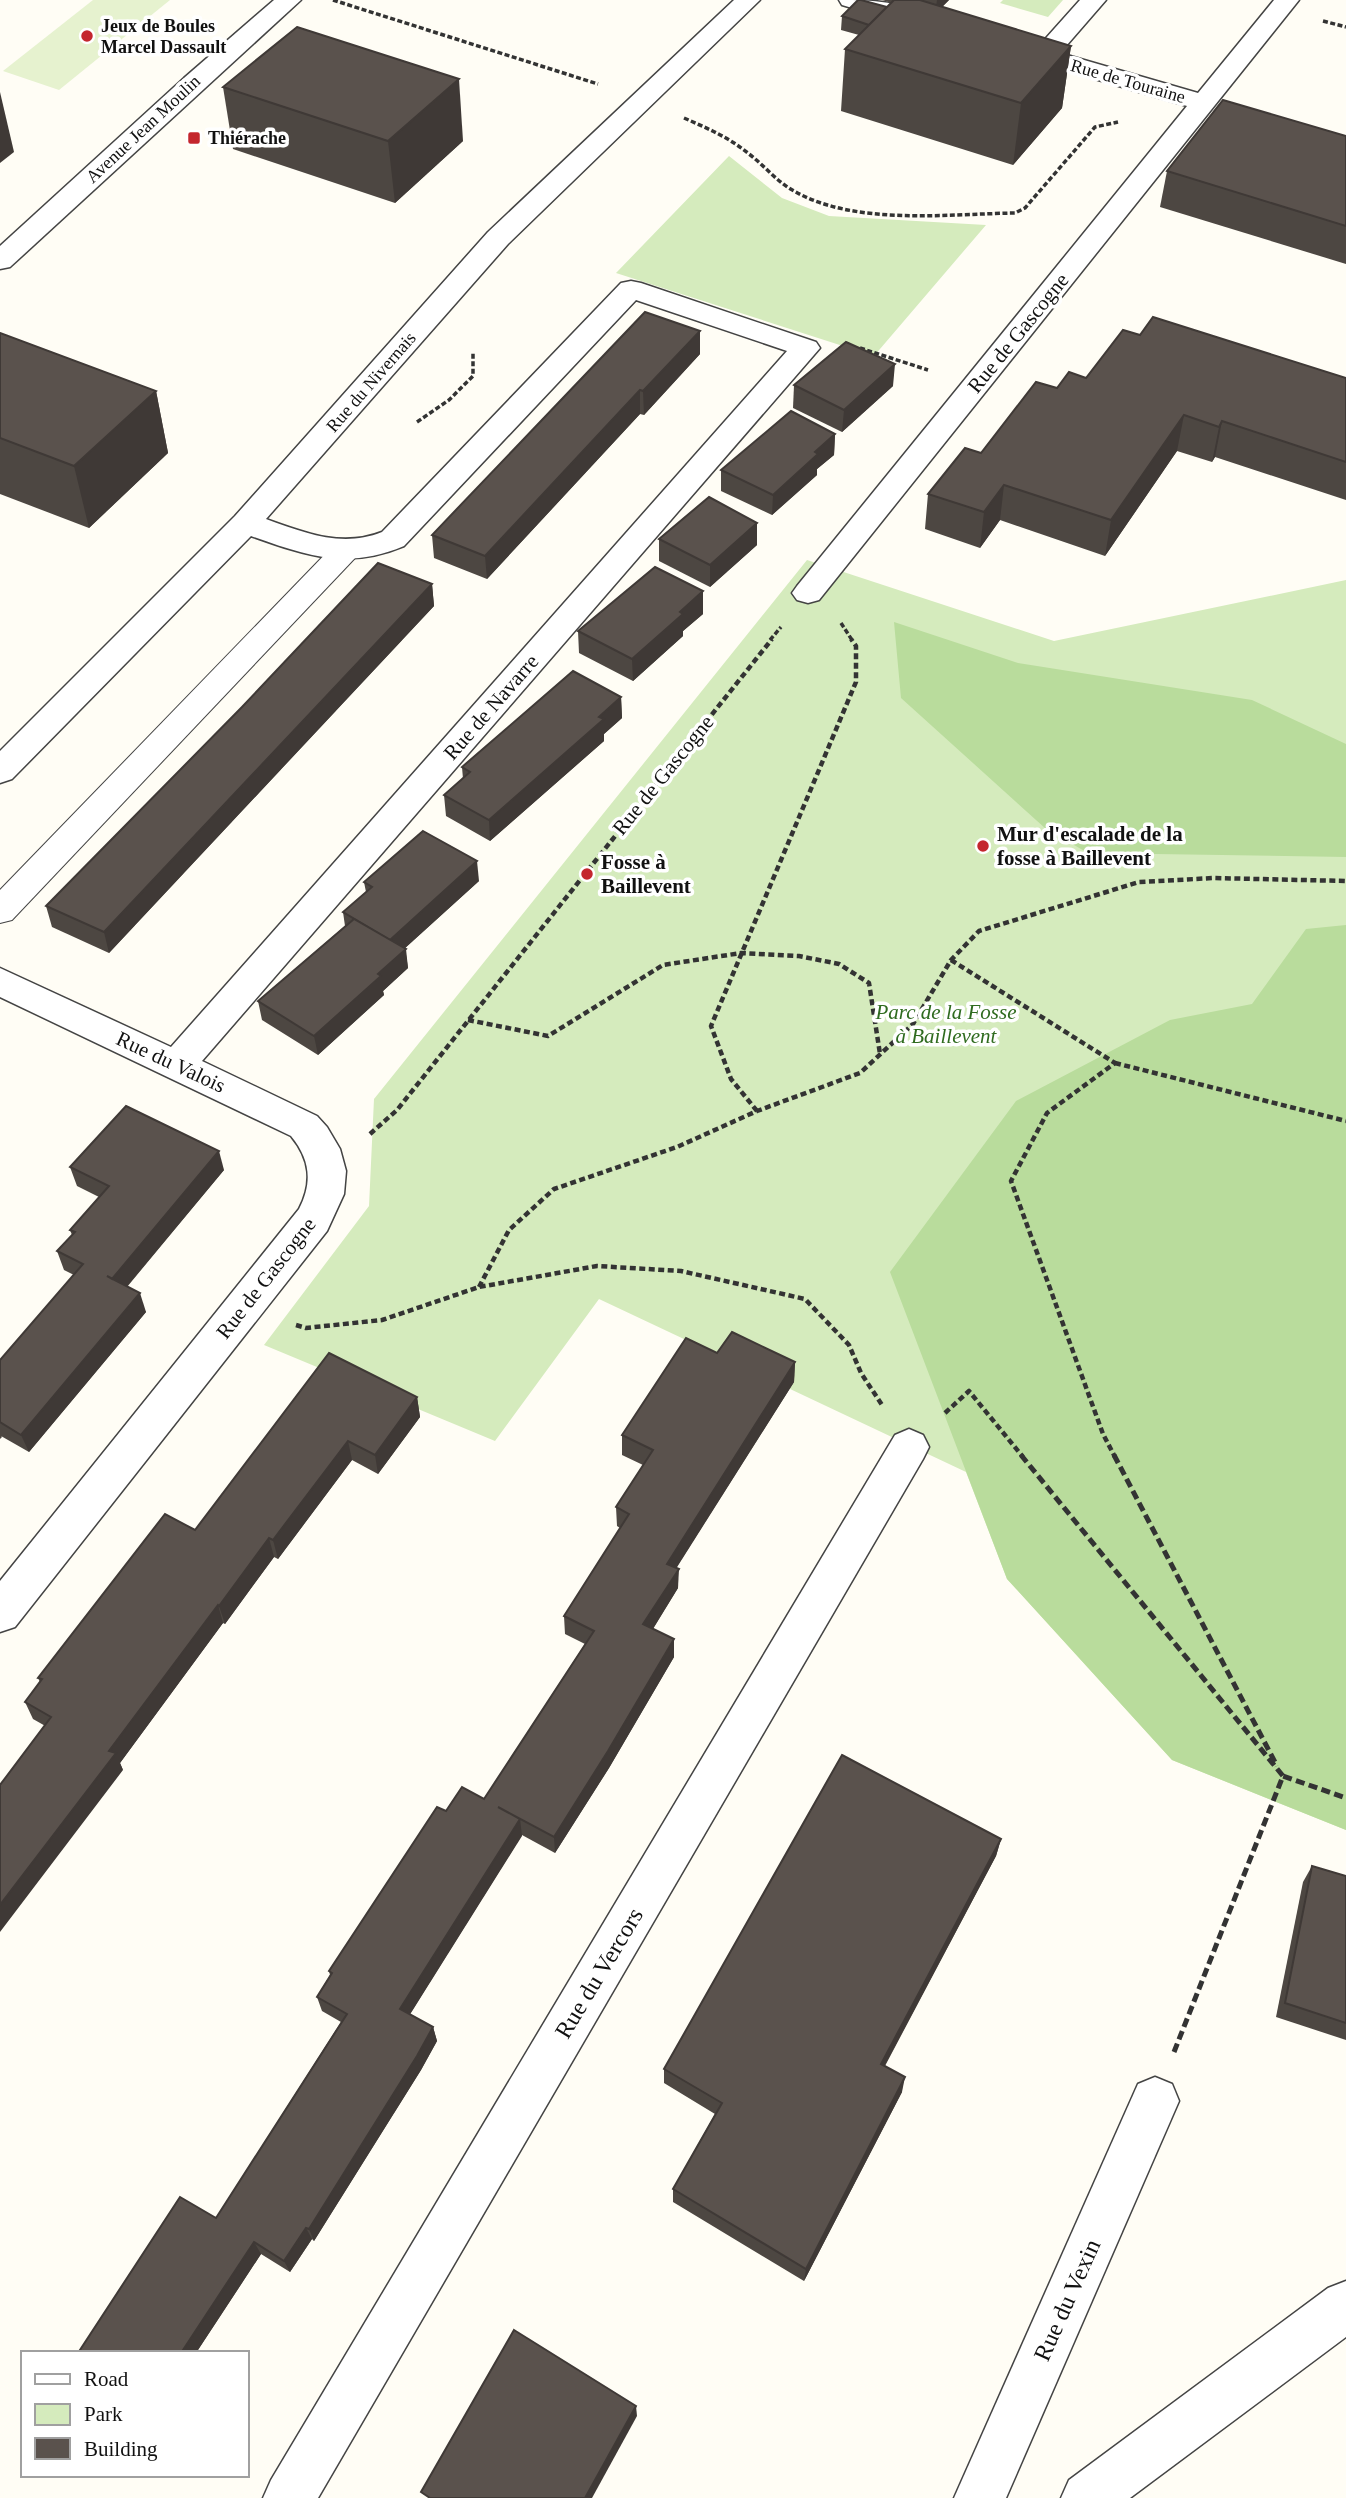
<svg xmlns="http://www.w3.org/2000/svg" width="1346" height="2498" viewBox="0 0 1346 2498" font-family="'Times New Roman',serif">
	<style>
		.green { fill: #d5ebbd }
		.forest { fill: #b9dc9c }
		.pitch { fill: #e6f2cf }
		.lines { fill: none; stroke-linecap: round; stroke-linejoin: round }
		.service-casing { stroke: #444; stroke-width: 2 }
		.minor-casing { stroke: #444; stroke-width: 3 }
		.tertiary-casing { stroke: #444; stroke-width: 3 }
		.path-far2 { stroke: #333; stroke-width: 3.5; stroke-dasharray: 5 2.5; stroke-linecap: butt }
		.path-far1 { stroke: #333; stroke-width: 4.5; stroke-dasharray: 6 3.5; stroke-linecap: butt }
		.path { stroke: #333; stroke-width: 5; stroke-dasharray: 9 4.5; stroke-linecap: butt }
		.service { fill: #fff; fill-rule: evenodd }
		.minor { fill: #fff; fill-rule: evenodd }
		.tertiary { fill: #fff; fill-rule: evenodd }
		.wall { fill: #4d4742 }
		.shaded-wall { fill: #3f3936 }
		.building { fill: #5a524d; stroke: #3f3936; stroke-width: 2 }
		.poi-dot { fill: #c4262e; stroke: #fff; stroke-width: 2.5 }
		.labels { text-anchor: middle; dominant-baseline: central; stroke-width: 7; stroke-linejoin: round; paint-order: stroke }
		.far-poi-label { font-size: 18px; font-weight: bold; fill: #111; stroke: #fff; text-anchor: start }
		.far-street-label { font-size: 18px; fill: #111; stroke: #fff }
		.street-label { font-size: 21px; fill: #111; stroke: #fff }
		.poi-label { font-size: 21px; font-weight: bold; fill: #111; stroke: #fff; text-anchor: start }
		.park-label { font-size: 21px; font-style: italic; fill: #2f6b1f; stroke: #fff }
		.near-street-label { font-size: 24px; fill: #111; stroke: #fff }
	</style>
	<rect width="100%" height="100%" fill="#fffdf5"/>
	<!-- green -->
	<g class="green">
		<polygon points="1003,0 1063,0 1048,17 1000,3"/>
		<polygon points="729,156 782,198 829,216 986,225 874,356 616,273"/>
		<polygon points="807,560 1054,641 1346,580 1346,1830 1172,1760 1007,1579 966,1472 599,1299 495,1441 264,1345 369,1206 374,1099"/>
	</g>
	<!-- forest -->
	<g class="forest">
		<polygon points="894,622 1018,663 1252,700 1346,744 1346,857 1088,853 1046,829 901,698"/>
		<polygon points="1346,925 1346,1830 1172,1760 1007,1579 890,1272 1016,1101 1170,1020 1252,1004 1306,929"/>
	</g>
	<!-- pitch -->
	<polygon class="pitch" points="93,0 170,0 59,90 3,71"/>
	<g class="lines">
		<!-- service casing -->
		<g class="service-casing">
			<polygon id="service" points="345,541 355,544 360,551 355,558 12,920 0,923 0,890 335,544"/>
		</g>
		<!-- minor casing -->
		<g class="minor-casing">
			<g id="minor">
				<path d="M734,0H760L508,244L266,519C305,533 342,548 382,532L621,283L631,281L641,283L816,342L820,348L202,1061L317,1116L327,1127L340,1149L346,1171L344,1194L327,1231L15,1627L0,1632V1581L299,1209C313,1182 310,1159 291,1136L0,997V968L171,1047L787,351L636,300L404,546C347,570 307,556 251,536L12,779L0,783V751L235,516L488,232Z"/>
				<path d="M839,0C859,0 906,0 919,16L915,21L906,24L842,5Z"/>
				<polygon points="1080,0 1106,0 1060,53 1198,93 1274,0 1299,0 819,600 808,603 797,600 792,593 797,586 1187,106 1009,54 1005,49 1009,44 1018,41 1038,47"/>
				<polygon points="909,1429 923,1435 929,1447 923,1459 318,2498 263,2498 271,2480 895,1435"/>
				<polygon points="1155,2077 1172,2084 1179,2101 1006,2498 954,2498 1138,2084"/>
				<polygon points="1346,2281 1346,2337 1130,2498 1061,2498 1069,2480 1328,2288"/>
			</g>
		</g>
		<!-- tertiary casing -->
		<g class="tertiary-casing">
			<polygon id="tertiary" points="274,0 301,0 10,267 0,269 0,246 184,78"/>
		</g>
		<!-- path-far2 -->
		<g class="path-far2">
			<polyline points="333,0 598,84"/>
			<polyline points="1323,21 1346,27"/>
			<path d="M684,118C707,128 730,138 749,154C765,166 777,182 794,191C855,226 947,214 1015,213L1025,208L1095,127L1118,122"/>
			<polyline points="860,348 928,370"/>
			<polyline points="417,422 449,400 473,376 473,353"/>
			<polyline points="841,623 852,640"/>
			<polyline points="770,640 781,627"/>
		</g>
		<!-- path-far1 -->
		<g class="path-far1">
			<polyline points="951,960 1115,1063 1047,1113 1011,1181 1103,1434 1115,1457"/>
			<polyline points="468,1020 548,1036 663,965 741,953 799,956 839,964 869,983 880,1054"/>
			<polyline points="1115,1063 1346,1121"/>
			<polyline points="757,1111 731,1079 711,1026 856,682 856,646 851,639"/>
			<polyline points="370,1134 397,1110 772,639"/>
			<polyline points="479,1287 509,1230 554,1189 677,1147 757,1111 860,1073 913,1024 951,960 979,931 1139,882 1214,878 1346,881"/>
			<polyline points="296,1325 306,1328 382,1320 479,1287 597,1266 681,1271 805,1299 849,1345 861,1373 882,1405"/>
			<polyline points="945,1413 969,1391 1023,1457"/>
		</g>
		<!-- path -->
		<g class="path">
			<polyline points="1021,1455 1283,1776"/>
			<polyline points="1114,1455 1277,1766"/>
			<polyline points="1174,2052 1283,1776 1346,1798"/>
		</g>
		<!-- service -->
		<use href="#service" class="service"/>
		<!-- minor -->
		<use href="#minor" class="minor"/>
		<!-- tertiary -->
		<use href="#tertiary" class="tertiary"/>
	</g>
	<!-- wall -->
	<g class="wall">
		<polygon points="882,0 949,0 942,7 1071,46 1062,108 1013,165 841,111 845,49 859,35 841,30 842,16 887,7 892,3"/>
		<polygon points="223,87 463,141 395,203 233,149"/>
		<polygon points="1346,136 1346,264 1160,207 1167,171"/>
		<polygon points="700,331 700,354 644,415 640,414 487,579 434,558 432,535"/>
		<polygon points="0,333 156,391 168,453 89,528 0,494"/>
		<polygon points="1140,335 1346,378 1346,500 1215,457 1212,462 1177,451 1105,556 1000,520 980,548 925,529 928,494 981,453 1086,378"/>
		<polygon points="794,385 893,386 842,432 793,408"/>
		<polygon points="835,434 834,455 817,469 817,475 772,515 721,491 721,470"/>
		<polygon points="659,539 757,545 710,587 659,561"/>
		<polygon points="432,584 434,606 109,953 52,927 46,906 242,707"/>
		<polygon points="703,591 703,614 683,631 683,636 633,681 579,653 578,631"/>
		<polygon points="621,697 622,718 604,734 604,741 490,841 446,816 444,795 463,779 462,767"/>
		<polygon points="479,881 405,948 408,968 383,991 384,995 318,1055 262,1020 258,1001 345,926 343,912 366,892 364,882"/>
		<polygon points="70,1167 224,1170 127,1287 146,1312 29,1452 1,1436 2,1437 0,1439 0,1360 74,1275 64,1270 57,1251 72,1235 70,1230 99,1197 77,1186"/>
		<polygon points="717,1353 795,1362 794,1382 676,1568 678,1588 653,1629 674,1657 609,1768 555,1853 522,1835 410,2014 433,2027 437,2041 421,2070 314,2241 312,2239 290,2272 261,2254 196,2353 78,2353 216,2218 341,2022 322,2011 317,1997 330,1975 329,1971 446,1811 484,1799 585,1644 565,1634 564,1616 620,1528 617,1526 616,1507 643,1465 622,1455 622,1435"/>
		<polygon points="417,1397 420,1417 378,1474 352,1460 278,1559 274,1557 225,1624 223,1623 120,1763 123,1770 33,1719 25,1702 40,1682 38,1678 195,1530"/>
		<polygon points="1001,1839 996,1856 885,2066 902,2092 804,2281 673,2202 673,2189 715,2114 664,2083 664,2069"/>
		<polygon points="1312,1866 1346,1876 1346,2040 1276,2017 1303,1882"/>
	</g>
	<!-- shaded-wall -->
	<g class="shaded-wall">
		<polygon points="937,0 949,0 935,14"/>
		<polygon points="1071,46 1062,108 1013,165 1021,103"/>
		<polygon points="459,79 463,141 395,203 388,141"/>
		<polygon points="0,92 14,152 0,163"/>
		<polygon points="700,331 700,354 644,415 643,391"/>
		<polygon points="895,364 893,386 842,432 844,410"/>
		<polygon points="640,390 640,414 487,579 485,556"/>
		<polygon points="156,391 168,453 89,528 74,466"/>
		<polygon points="1184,415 1177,451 1105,556 1111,520"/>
		<polygon points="1222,421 1215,457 1212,462 1219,427"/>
		<polygon points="835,434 834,455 817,469 817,475 772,515 773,495 815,452"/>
		<polygon points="1004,485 1000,520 980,548 984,512"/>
		<polygon points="757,523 757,545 710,587 710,565"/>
		<polygon points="432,584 434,606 109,953 104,932"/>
		<polygon points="703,591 703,614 683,631 683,636 633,681 632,659 680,612"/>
		<polygon points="621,697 622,718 604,734 604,741 490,841 489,820"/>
		<polygon points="477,861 479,881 393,959 390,940"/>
		<polygon points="406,949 408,968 383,991 384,995 318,1055 314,1036 378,974"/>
		<polygon points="219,1151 224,1170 118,1297 112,1279"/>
		<polygon points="140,1293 146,1312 29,1452 21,1435"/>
		<polygon points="795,1362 794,1382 667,1583 667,1564"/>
		<polygon points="417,1397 420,1417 378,1474 375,1455"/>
		<polygon points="348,1441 352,1460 278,1559 273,1540"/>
		<polygon points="269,1538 274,1557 225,1624 219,1606"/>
		<polygon points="679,1569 678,1588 644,1643 643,1624"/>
		<polygon points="218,1605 223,1623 120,1763 123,1770 0,1932 0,1905 109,1751"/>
		<polygon points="674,1639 674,1657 609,1768 555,1853 554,1837"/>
		<polygon points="520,1819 522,1836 404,2024 400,2009"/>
		<polygon points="1001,1839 996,1856 878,2078 881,2064"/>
		<polygon points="433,2027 437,2041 421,2070 314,2241 309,2229"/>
		<polygon points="905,2077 902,2092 804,2281 806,2269"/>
		<polygon points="306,2228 312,2239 290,2272 284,2261"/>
		<polygon points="254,2242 261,2254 196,2353 181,2353"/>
		<polygon points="636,2406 637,2416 592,2498 585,2498"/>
	</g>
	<!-- building -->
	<g class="building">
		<polygon points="858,0 861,0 887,7 869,25 842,16"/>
		<polygon points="894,0 920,0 1071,46 1021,103 845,49"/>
		<polygon points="297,27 459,79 388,141 223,87"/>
		<polygon points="1223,100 1346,136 1346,226 1167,171"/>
		<polygon points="645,312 700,331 643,391 640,390 485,556 432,535"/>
		<polygon points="1153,317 1346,378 1346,462 1222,421 1219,427 1184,415 1111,520 1004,485 984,512 928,494 965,448 981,453 1036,382 1057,388 1069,372 1086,378 1123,330 1140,335"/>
		<polygon points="0,333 156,391 74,466 0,438"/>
		<polygon points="846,342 895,364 844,410 794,385"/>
		<polygon points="791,411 835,434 815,452 818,454 773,495 721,470"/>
		<polygon points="709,497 757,523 710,565 659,539"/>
		<polygon points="378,563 432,584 104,932 46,906 242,707"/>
		<polygon points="655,567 703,591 680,612 683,614 632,659 578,631"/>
		<polygon points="573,671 621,697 599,717 604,719 489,820 444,795 470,772 462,767"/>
		<polygon points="423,831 477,861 390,940 343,912 372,887 364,882"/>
		<polygon points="354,919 406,949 378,974 381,976 314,1036 258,1001"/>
		<polygon points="126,1106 219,1151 112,1279 107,1276 140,1293 21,1435 0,1422 0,1360 83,1264 57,1251 75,1232 70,1230 109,1186 70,1167"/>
		<polygon points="732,1332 795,1362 667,1564 679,1569 643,1624 674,1639 608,1751 554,1837 498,1807 520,1819 400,2009 433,2027 417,2056 309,2229 306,2228 284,2261 254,2242 181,2353 78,2353 180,2197 216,2218 347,2014 317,1997 332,1973 329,1971 437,1807 446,1811 462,1787 484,1799 594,1631 564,1616 629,1514 616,1507 653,1450 622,1435 686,1338 717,1353"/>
		<polygon points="329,1353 417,1397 375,1455 348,1441 273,1540 269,1538 219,1606 218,1605 109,1751 116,1753 0,1905 0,1785 51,1717 25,1702 42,1679 38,1678 165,1514 195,1530"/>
		<polygon points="842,1755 1001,1839 881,2064 905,2077 806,2269 673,2189 722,2103 664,2069"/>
		<polygon points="1312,1866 1346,1876 1346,2023 1285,2003"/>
		<polygon points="514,2330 636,2406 585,2498 430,2498 421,2492"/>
	</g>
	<!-- markers -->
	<g class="poi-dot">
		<circle cx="87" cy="36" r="7"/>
		<rect x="187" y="131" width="14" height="14" rx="3.5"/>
		<circle cx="983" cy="846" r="7"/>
		<circle cx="587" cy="874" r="7"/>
	</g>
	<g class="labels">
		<!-- far-poi labels -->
		<g class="far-poi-label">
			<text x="101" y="26">Jeux de Boules<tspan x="101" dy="21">Marcel Dassault</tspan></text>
			<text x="208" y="138">Thiérache</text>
		</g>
		<!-- far-street labels -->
		<g class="far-street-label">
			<text transform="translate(1128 81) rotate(16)">Rue de Touraine</text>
			<text transform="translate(143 129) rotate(-43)">Avenue Jean Moulin</text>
			<text transform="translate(371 382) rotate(-49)">Rue du Nivernais</text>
		</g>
		<!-- street labels -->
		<g class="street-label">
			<text transform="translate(1018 333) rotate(-51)">Rue de Gascogne</text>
			<text transform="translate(491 707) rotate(-49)">Rue de Navarre</text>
			<text transform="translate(663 775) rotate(-51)">Rue de Gascogne</text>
			<text transform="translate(171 1062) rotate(25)">Rue du Valois</text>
			<text transform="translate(266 1278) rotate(-52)">Rue de Gascogne</text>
		</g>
		<!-- poi labels -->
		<g class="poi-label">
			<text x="997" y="834">Mur d'escalade de la<tspan x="997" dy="24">fosse à Baillevent</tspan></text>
			<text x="601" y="862">Fosse à<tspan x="601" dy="24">Baillevent</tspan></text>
		</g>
		<!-- park labels -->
		<g class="park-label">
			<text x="946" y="1012">Parc de la Fosse<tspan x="946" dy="24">à Baillevent</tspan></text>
		</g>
		<!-- near-street labels -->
		<g class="near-street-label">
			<text transform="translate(599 1973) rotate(-59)">Rue du Vercors</text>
			<text transform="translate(1067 2300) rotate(-66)">Rue du Vexin</text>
		</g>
	</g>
	<!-- legend -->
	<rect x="21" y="2351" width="228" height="126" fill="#ffffff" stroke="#a0a0a0" stroke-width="2"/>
	<rect x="35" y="2374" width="35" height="10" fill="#ffffff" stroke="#a0a0a0" stroke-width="2"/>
	<text x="84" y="2386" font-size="21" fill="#111111">Road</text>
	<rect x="35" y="2404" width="35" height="21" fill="#d5ebbd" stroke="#a0a0a0" stroke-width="2"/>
	<text x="84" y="2421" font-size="21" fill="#111111">Park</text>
	<rect x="35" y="2438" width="35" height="21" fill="#5a524d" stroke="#a0a0a0" stroke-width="2"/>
	<text x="84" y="2456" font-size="21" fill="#111111">Building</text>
</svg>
